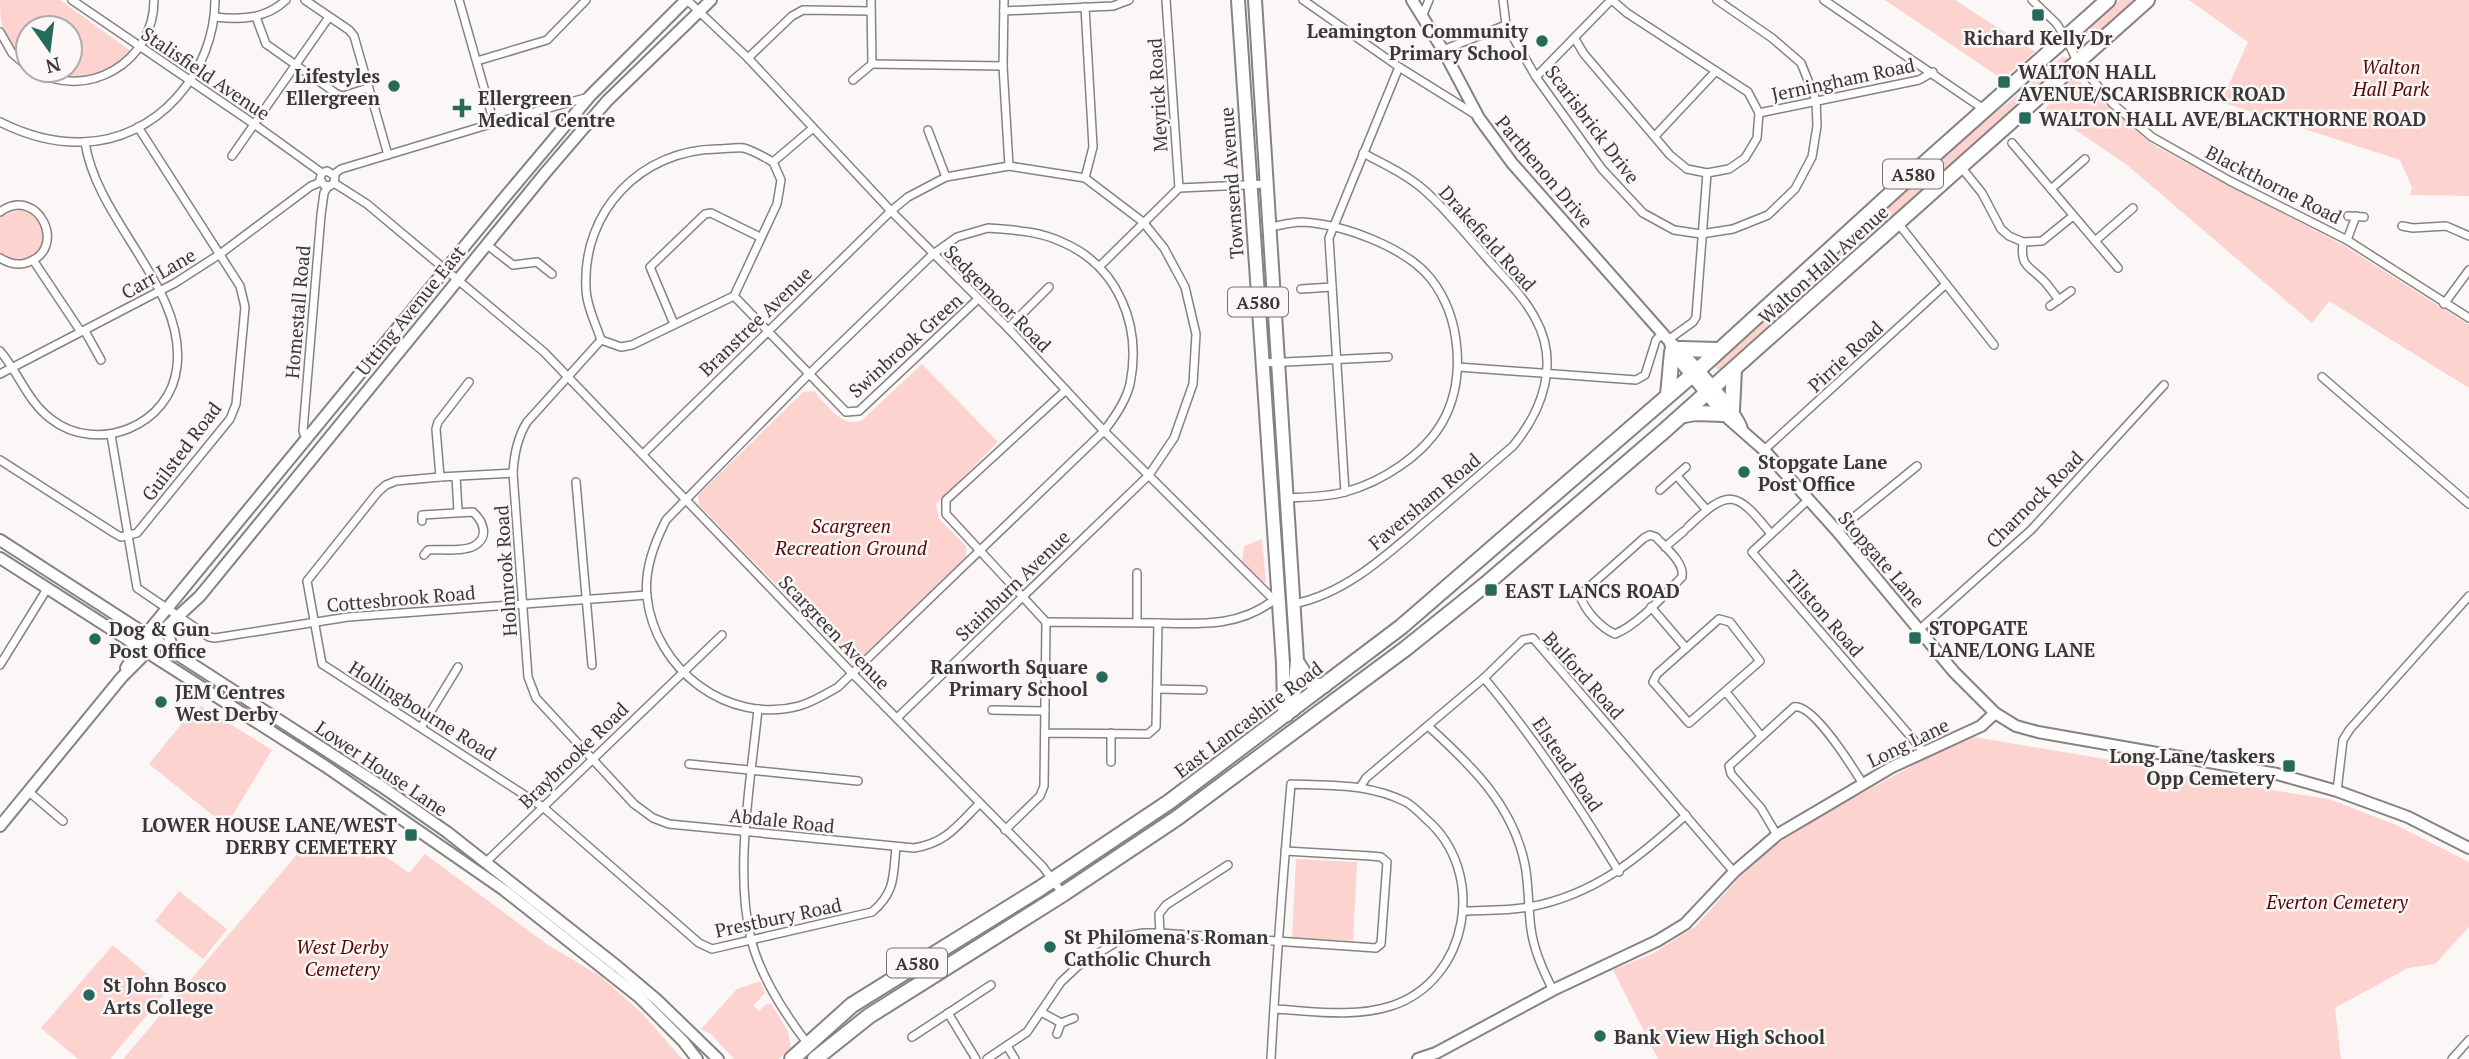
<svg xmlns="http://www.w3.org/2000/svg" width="2469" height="1059" viewBox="0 0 2469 1059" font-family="'PT Serif',serif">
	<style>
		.green { fill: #fcd3ce }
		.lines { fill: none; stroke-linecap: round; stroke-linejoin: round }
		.street-casing { stroke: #868282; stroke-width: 10 }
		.secondary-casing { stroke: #868282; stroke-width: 14 }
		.primary-casing { stroke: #868282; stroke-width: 16 }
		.highway-casing { stroke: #868282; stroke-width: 18 }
		.street { stroke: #fff; stroke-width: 7 }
		.secondary { stroke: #fff; stroke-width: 10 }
		.primary { stroke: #fff; stroke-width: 12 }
		.highway { stroke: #fff; stroke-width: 14 }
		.poi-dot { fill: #266a5c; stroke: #fbf7f7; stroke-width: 2.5 }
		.labels { text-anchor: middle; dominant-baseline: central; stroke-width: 5; stroke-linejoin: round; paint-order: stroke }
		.shield { fill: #fbf7f7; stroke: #737171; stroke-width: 2 }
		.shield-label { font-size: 18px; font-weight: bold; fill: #393838 }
		.poi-label { font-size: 19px; font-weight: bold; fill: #393838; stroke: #fbf7f7; text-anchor: start }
		.park-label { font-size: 19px; font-style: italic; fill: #560607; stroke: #fbf7f7 }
		.street-label { font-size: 19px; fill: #393838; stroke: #fbf7f7 }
	</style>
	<rect width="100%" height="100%" fill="#fbf7f7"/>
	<!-- green -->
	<g class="green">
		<path d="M0,0H60L132,52C110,81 70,82 38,70H70V28H28V64C5,41 0,32 0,0Z"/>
		<polygon points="1885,0 1955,0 2035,52 2002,79"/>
		<polygon points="2120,0 2140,0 2094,41 2085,32"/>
		<polygon points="2189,0 2469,0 2469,196 2410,195 2412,187 2400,160 2221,102 2248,42"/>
		<polygon points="2063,56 2067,58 2068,62 1719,371 1712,363 1986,118 2008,103"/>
		<polygon points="2074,77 2155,146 2343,245 2469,325 2469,388 2329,301 2312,323 2127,165 2045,109"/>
		<path d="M12,209C59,208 49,268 16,262C11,261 5,257 0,255V215Z"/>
		<path d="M922,364L998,442L936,504L939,519L966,546V558L861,659L849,660L699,505L698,495L803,392L814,391C827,405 841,427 861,421Z"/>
		<polygon points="1275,372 1288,587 1281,587 1267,373"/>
		<polygon points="1262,539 1266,582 1264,583 1242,562 1244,546"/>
		<polygon points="201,706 272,750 226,826 149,764 183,722 186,724"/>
		<polygon points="1974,737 2122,762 2178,775 2329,799 2394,824 2469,862 2469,927 2435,964 2408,968 2335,1008 2341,1059 1658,1059 1613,970 1654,953 1696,926 1759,855 1836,807 1938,752"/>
		<path d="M306,844C325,845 358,839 367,859L381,853L409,873L425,854L548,945L600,976L642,1013L682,1059H123Z"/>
		<polygon points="1296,859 1357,862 1353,941 1292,938"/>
		<polygon points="179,891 227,929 203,959 155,921"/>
		<polygon points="113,945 167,991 110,1059 78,1059 41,1028"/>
		<polygon points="760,981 765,993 753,1006 759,1011 766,1004 771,1004 788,1031 791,1048 779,1059 734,1059 711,1034 701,1029 737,989"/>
	</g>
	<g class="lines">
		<!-- street casing -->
		<g class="street-casing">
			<g id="street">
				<polyline points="72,0 254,124 322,173 327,171 335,176 334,183"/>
				<polyline points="305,0 349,30 354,36 388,155"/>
				<polyline points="459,0 494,123"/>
				<polyline points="687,0 748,58 891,211 1008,328 1104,431 1278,604"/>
				<polyline points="1004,0 1003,66 1009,166"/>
				<polyline points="1166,0 1179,188"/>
				<polyline points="1303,0 1399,67 1476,115"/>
				<polyline points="1503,0 1506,25 1536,77 1602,169 1643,213 1674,230 1701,234 1733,229 1768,215 1795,189 1812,157 1817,126 1816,100 1801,63 1772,38 1717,0"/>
				<polyline points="1824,0 1985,110"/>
				<polyline points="2032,0 2056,23 2066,38 2078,63 2113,104 2152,137 2230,181 2347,240 2469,318"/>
				<polyline points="1004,11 1113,6 1129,0"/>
				<path d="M215,17C241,20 266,19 286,0"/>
				<polyline points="256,17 266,44 337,94 343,96 368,88"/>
				<polyline points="1422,17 1429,0"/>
				<polyline points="0,32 12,53 28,67"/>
				<polyline points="1575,39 1584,54 1670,155 1687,169 1707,173 1729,169 1745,158 1757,138 1759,113 1748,92 1627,13 1612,0"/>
				<polyline points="1443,50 1506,25"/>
				<polyline points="748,58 792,16 803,10 871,11"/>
				<polyline points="477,61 547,40 586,0"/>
				<polyline points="872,64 1003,66"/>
				<path d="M33,70C87,102 154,62 154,0"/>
				<polyline points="1536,77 1611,0"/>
				<polyline points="853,80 872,64 871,0"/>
				<polyline points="1759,113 1919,80 1933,72"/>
				<path d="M0,122C26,135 53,143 82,142C157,141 215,72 215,0"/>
				<polyline points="928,130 946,177"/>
				<polyline points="1655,136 1716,71"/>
				<polyline points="2012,143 2118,268"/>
				<polyline points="232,156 329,17"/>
				<polyline points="1961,167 1982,193 2001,229 2009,236 2023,242 2042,241 2073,216"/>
				<polyline points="322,173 320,179 324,185 330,186 334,183 367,204 544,352 853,674 1043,867 1063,894"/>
				<polyline points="334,174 341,169 494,123 589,97"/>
				<polyline points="1085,178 1093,147 1085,7"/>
				<polyline points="2051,189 2085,159"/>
				<path d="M0,212C38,184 70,250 26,263C16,266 8,263 0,258"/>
				<polyline points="2348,216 2364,217"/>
				<polyline points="1898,223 1994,345"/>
				<polyline points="2402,226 2413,228 2446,226 2469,236"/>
				<path d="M1271,227C1281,225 1292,222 1302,222C1342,224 1406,247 1431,279C1461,317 1466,379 1443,421C1424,455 1382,482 1345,492C1327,497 1306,497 1287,498"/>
				<path d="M988,228C1013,230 1039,231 1062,242C1118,266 1142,325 1130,384C1126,401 1115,417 1104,431L838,687C826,694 813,702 799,706C727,725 655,669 647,597C644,570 654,544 666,520L809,374L933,254L957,237Z"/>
				<polyline points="2347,240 2356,216"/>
				<polyline points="2095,241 2133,208"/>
				<path d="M2023,242C2020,268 2029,265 2044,281C2049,286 2054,294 2059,300"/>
				<polyline points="486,244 513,265 537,262 552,274"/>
				<polyline points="33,260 79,329 86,333 101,360"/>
				<polyline points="1100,266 1179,188 1267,184"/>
				<polyline points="1301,289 1332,287"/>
				<polyline points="734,296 846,412 859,411 977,300"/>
				<polyline points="2444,304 2469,270"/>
				<polyline points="2050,306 2071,291"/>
				<polyline points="674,324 650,267 705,214 711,213 760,237"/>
				<polyline points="1008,328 1049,287"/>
				<path d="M601,340L527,422C517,438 514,454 513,473L528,677L536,698L634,804L653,818L669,824L914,848C946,843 957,826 979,804"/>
				<polyline points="601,340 621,347 632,345 734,296 777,204 781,180 773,162 813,128"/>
				<path d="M601,340C596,324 586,305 586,288C582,211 641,150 717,149C725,149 736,147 744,148C754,151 764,157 773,162"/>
				<polyline points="1668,340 1693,322 1696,317 1707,173"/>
				<path d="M0,351C19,373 27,401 51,419C97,455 171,426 177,366C186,288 96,220 85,142"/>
				<polyline points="1263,363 1388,357"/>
				<polyline points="1458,367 1636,380 1645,375 1656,340 1663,333"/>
				<polyline points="0,374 175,283 220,254 311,186 321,182"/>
				<polyline points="2322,377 2469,504"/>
				<polyline points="312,433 304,434 303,431 321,215 324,193 328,186"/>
				<polyline points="111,435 137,588 209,637 215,638 348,617 647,595"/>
				<polyline points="1764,450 1946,284"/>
				<polyline points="643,454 891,211 908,197 946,177 1009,166 1085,178 1143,222 1164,248 1185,287 1196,334 1193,384 1174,438 1149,475 897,718"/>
				<polyline points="0,460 114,533 121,537 137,533 230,419 236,404 245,307 240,286 138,127"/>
				<path d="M513,473L440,477L396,481L386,485L378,492L307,581L322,664L543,807L699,943L712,949L872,912C896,892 893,875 896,847"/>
				<polyline points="1677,476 1706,509"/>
				<polyline points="440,477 436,429 438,422 469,382"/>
				<polyline points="456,477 458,511"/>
				<polyline points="576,482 592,665"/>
				<polyline points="1660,490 1686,467"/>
				<polyline points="1345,492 1329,238 1399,67"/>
				<polyline points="1808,500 1752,552 1923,751"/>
				<path d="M422,521V515L473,512C483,521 490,537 474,546C463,552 441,549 428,550L424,555"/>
				<path d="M1688,527C1729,488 1736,490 1771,534"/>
				<polyline points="1837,531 1917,466"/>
				<path d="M1650,535L1656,537C1665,547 1685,563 1682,577C1664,595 1638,625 1615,634C1601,628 1584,610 1580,595L1644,538Z"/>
				<polyline points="1665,547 1684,531"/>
				<polyline points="1137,573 1137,622"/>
				<path d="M1293,604C1347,594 1391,551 1432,516C1459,493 1486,469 1513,446C1543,410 1560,362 1535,318C1523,295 1502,276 1485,256C1465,233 1446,209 1423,189C1405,174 1384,164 1363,153"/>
				<polyline points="1651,607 1686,648"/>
				<polygon points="1719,619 1730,622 1760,661 1689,723 1653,682 1657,674"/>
				<polyline points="1046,622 946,514 946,500 1066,390"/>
				<path d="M1158,623C1200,624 1239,627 1274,600"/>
				<polyline points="1920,629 2031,530 2164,385"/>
				<polyline points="0,665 47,589"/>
				<path d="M1484,678C1535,739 1578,804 1619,872"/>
				<polyline points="1157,689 1203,690"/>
				<polyline points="1726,692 1761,736"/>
				<path d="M758,709C751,780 734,871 751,939C760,976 785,1014 807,1043"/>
				<polyline points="992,710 1045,711"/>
				<polyline points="422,726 458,667"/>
				<path d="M1428,726C1471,765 1513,805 1525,865C1529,886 1528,908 1531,929C1534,951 1543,971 1553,990"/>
				<polyline points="1111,762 1111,733"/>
				<polyline points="689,764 858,781"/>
				<polyline points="1361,786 1366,778 1484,678 1523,640 1533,638 1734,872"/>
				<polyline points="28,791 63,821"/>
				<polyline points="2337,791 2343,740 2350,729 2469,596"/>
				<polyline points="1005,830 1040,796 1044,786 1046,622 1158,623 1156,727 1148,734 1046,733"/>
				<path d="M1777,835L1761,808L1731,774L1729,766L1794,707C1813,703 1853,768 1863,784"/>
				<polyline points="486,862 722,635"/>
				<path d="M1464,911C1486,910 1508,911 1529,907C1595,895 1638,858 1686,815"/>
				<polyline points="1160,933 1159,914 1166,905 1228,865"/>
				<polyline points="948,1013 976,1059"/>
				<polyline points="1043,1013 1061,1023"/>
				<polyline points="1057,1034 1061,1023 1074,1018"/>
				<polyline points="912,1037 991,985"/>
				<polyline points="1007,1046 1015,1059"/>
				<polyline points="987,1059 1027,1032 1061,982 1078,966 1126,936 1143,933 1160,933 1362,947 1376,948 1381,944 1387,862 1381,857 1371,856 1285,851"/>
				<path d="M1271,1059C1276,967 1283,875 1291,784C1332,786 1367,783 1406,802C1413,806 1420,813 1426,819C1488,872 1469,981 1391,1006C1353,1018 1312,1011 1274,1009"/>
				<polyline points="2452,1059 2469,1040"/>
			</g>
		</g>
		<!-- secondary casing -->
		<g class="secondary-casing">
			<g id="secondary">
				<path d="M1412,0L1443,50L1479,118L1512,163L1670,342C1685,353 1738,412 1742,429"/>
				<polyline points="1670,342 1672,352 1723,414 1764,450 1837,531 1954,672 1995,713 2016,726 2038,732 2277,774 2337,791 2408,817 2469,848"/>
				<polyline points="0,540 381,786 447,832 618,967 656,999 718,1059"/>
				<polyline points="0,558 325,766 504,890 639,997 683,1041 697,1059"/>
				<polyline points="171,624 169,637 174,654"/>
				<polyline points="126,668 151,628 505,197 590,96 686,0"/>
				<polyline points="0,826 122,677 141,658 161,632 200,596 546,172 607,101 711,0"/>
				<polyline points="1418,1059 1436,1053 1553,990 1657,941 1685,924 1734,872 1777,835 1892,767 1981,726 1995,713"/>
			</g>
		</g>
		<!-- primary casing -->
		<g class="primary-casing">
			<g id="primary">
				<polyline points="1238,0 1283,663 1284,708 1287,715"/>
				<polyline points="1255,0 1297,660 1293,710"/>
				<polyline points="1297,661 1312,684 1325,686"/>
			</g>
		</g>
		<!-- highway casing -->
		<g class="highway-casing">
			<g id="highway">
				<polyline points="1680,349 1718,350"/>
				<polyline points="1668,395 1672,352"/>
				<polyline points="1732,410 1734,369"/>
				<polyline points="1684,415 1695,413 1723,414"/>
				<polyline points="792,1059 852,1005 1039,889 1169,802 1401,627 1698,370 1907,179 2108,0"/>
				<polyline points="815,1059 869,1016 1063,894 1177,818 1405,649 1486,584 1664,431 2147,0"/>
			</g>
		</g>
		<!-- street -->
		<use href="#street" class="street"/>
		<!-- secondary -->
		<use href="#secondary" class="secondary"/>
		<!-- primary -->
		<use href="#primary" class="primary"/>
		<!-- highway -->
		<use href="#highway" class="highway"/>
	</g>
	<!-- markers -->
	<g class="poi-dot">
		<rect x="2031" y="8" width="14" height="14" rx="3.5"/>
		<circle cx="1542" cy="41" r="7"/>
		<rect x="1997" y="75" width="14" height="14" rx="3.5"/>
		<circle cx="394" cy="86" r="7"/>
		<path d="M458.5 97.5h7v7h7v7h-7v7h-7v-7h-7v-7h7z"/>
		<rect x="2018" y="111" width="14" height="14" rx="3.5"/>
		<circle cx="1744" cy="472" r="7"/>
		<rect x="1484" y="583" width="14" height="14" rx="3.5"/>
		<rect x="1908" y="631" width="14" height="14" rx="3.5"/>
		<circle cx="95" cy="639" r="7"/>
		<circle cx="1102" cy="677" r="7"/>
		<circle cx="161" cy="702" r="7"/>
		<rect x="2282" y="759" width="14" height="14" rx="3.5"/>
		<rect x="404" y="828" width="14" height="14" rx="3.5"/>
		<circle cx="1050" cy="947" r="7"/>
		<circle cx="89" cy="995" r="7"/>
		<circle cx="1600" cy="1036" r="7"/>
	</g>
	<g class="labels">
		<!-- shield labels -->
		<g class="shield">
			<rect x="1883" y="159.5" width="60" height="29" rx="5"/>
			<rect x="1228" y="287.5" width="60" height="29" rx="5"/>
			<rect x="887" y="948.5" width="60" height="29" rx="5"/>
		</g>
		<g class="shield-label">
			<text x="1913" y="174">A580</text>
			<text x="1258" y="302">A580</text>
			<text x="917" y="963">A580</text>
		</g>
		<!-- poi labels -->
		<g class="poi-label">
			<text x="1528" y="30" text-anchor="end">Leamington Community<tspan x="1528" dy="22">Primary School</tspan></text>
			<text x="2038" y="37" text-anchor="middle">Richard Kelly Dr</text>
			<text x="2018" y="71">WALTON HALL<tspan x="2018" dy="22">AVENUE/SCARISBRICK ROAD</tspan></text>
			<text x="380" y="75" text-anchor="end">Lifestyles<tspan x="380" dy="22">Ellergreen</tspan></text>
			<text x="478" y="97">Ellergreen<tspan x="478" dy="22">Medical Centre</tspan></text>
			<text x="2039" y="118">WALTON HALL AVE/BLACKTHORNE ROAD</text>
			<text x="1758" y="461">Stopgate Lane<tspan x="1758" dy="22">Post Office</tspan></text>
			<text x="1505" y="590">EAST LANCS ROAD</text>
			<text x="1929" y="627">STOPGATE<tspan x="1929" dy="22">LANE/LONG LANE</tspan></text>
			<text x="109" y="628">Dog &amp; Gun<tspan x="109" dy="22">Post Office</tspan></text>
			<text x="1088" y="666" text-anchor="end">Ranworth Square<tspan x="1088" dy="22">Primary School</tspan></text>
			<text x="175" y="691">JEM Centres<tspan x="175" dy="22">West Derby</tspan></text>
			<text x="2275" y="755" text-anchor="end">Long Lane/taskers<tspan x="2275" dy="22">Opp Cemetery</tspan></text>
			<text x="397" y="824" text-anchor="end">LOWER HOUSE LANE/WEST<tspan x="397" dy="22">DERBY CEMETERY</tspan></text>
			<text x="1064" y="936">St Philomena's Roman<tspan x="1064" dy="22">Catholic Church</tspan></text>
			<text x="103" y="984">St John Bosco<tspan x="103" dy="22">Arts College</tspan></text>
			<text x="1614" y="1036">Bank View High School</text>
		</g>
		<!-- park labels -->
		<g class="park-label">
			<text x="2391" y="66">Walton<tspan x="2391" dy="22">Hall Park</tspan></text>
			<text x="851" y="525">Scargreen<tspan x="851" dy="22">Recreation Ground</tspan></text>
			<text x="2337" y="901">Everton Cemetery</text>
			<text x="342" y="946">West Derby<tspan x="342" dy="22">Cemetery</tspan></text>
		</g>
		<!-- street labels -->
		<g class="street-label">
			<text transform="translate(206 73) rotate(34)">Stalisfield Avenue</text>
			<text transform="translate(1843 79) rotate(-12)">Jerningham Road</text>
			<text transform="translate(1157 95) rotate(-93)">Meyrick Road</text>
			<text transform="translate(1593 124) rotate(53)">Scarisbrick Drive</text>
			<text transform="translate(1545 171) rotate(50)">Parthenon Drive</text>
			<text transform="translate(1231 183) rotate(-94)">Townsend Avenue</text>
			<text transform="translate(2274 184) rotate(27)">Blackthorne Road</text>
			<text transform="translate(1488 238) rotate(48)">Drakefield Road</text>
			<text transform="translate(1823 264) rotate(-42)">Walton Hall Avenue</text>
			<text transform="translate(158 273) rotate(-30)">Carr Lane</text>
			<text transform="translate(998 298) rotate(45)">Sedgemoor Road</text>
			<text transform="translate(410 310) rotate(-51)">Utting Avenue East</text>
			<text transform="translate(297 312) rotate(-85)">Homestall Road</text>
			<text transform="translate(755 321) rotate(-44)">Branstree Avenue</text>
			<text transform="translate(905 345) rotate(-42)">Swinbrook Green</text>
			<text transform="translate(1845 356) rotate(-43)">Pirrie Road</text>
			<text transform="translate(181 451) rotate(-53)">Guilsted Road</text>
			<text transform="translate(2034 499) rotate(-45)">Charnock Road</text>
			<text transform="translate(1424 501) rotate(-40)">Faversham Road</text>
			<text transform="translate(1882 559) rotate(49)">Stopgate Lane</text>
			<text transform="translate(505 571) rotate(-94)">Holmrook Road</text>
			<text transform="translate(1012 585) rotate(-44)">Stainburn Avenue</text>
			<text transform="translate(401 598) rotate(-5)">Cottesbrook Road</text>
			<text transform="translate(1825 613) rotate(49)">Tilston Road</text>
			<text transform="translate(835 632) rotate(46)">Scargreen Avenue</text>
			<text transform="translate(1584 675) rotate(48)">Bulford Road</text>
			<text transform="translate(423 710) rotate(32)">Hollingbourne Road</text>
			<text transform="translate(1248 719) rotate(-37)">East Lancashire Road</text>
			<text transform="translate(1908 742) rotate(-26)">Long Lane</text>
			<text transform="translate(573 755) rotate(-44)">Braybrooke Road</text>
			<text transform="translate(1568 764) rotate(56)">Elstead Road</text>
			<text transform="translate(382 768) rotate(34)">Lower House Lane</text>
			<text transform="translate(782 820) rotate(6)">Abdale Road</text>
			<text transform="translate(778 917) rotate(-12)">Prestbury Road</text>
		</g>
	</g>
	<!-- north arrow -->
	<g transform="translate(49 49) rotate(166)"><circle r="33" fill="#fbf7f7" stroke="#adabab" stroke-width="2"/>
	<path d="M0-5L12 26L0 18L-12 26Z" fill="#266a5c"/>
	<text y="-10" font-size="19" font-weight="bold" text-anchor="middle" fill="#393838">N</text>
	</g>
</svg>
